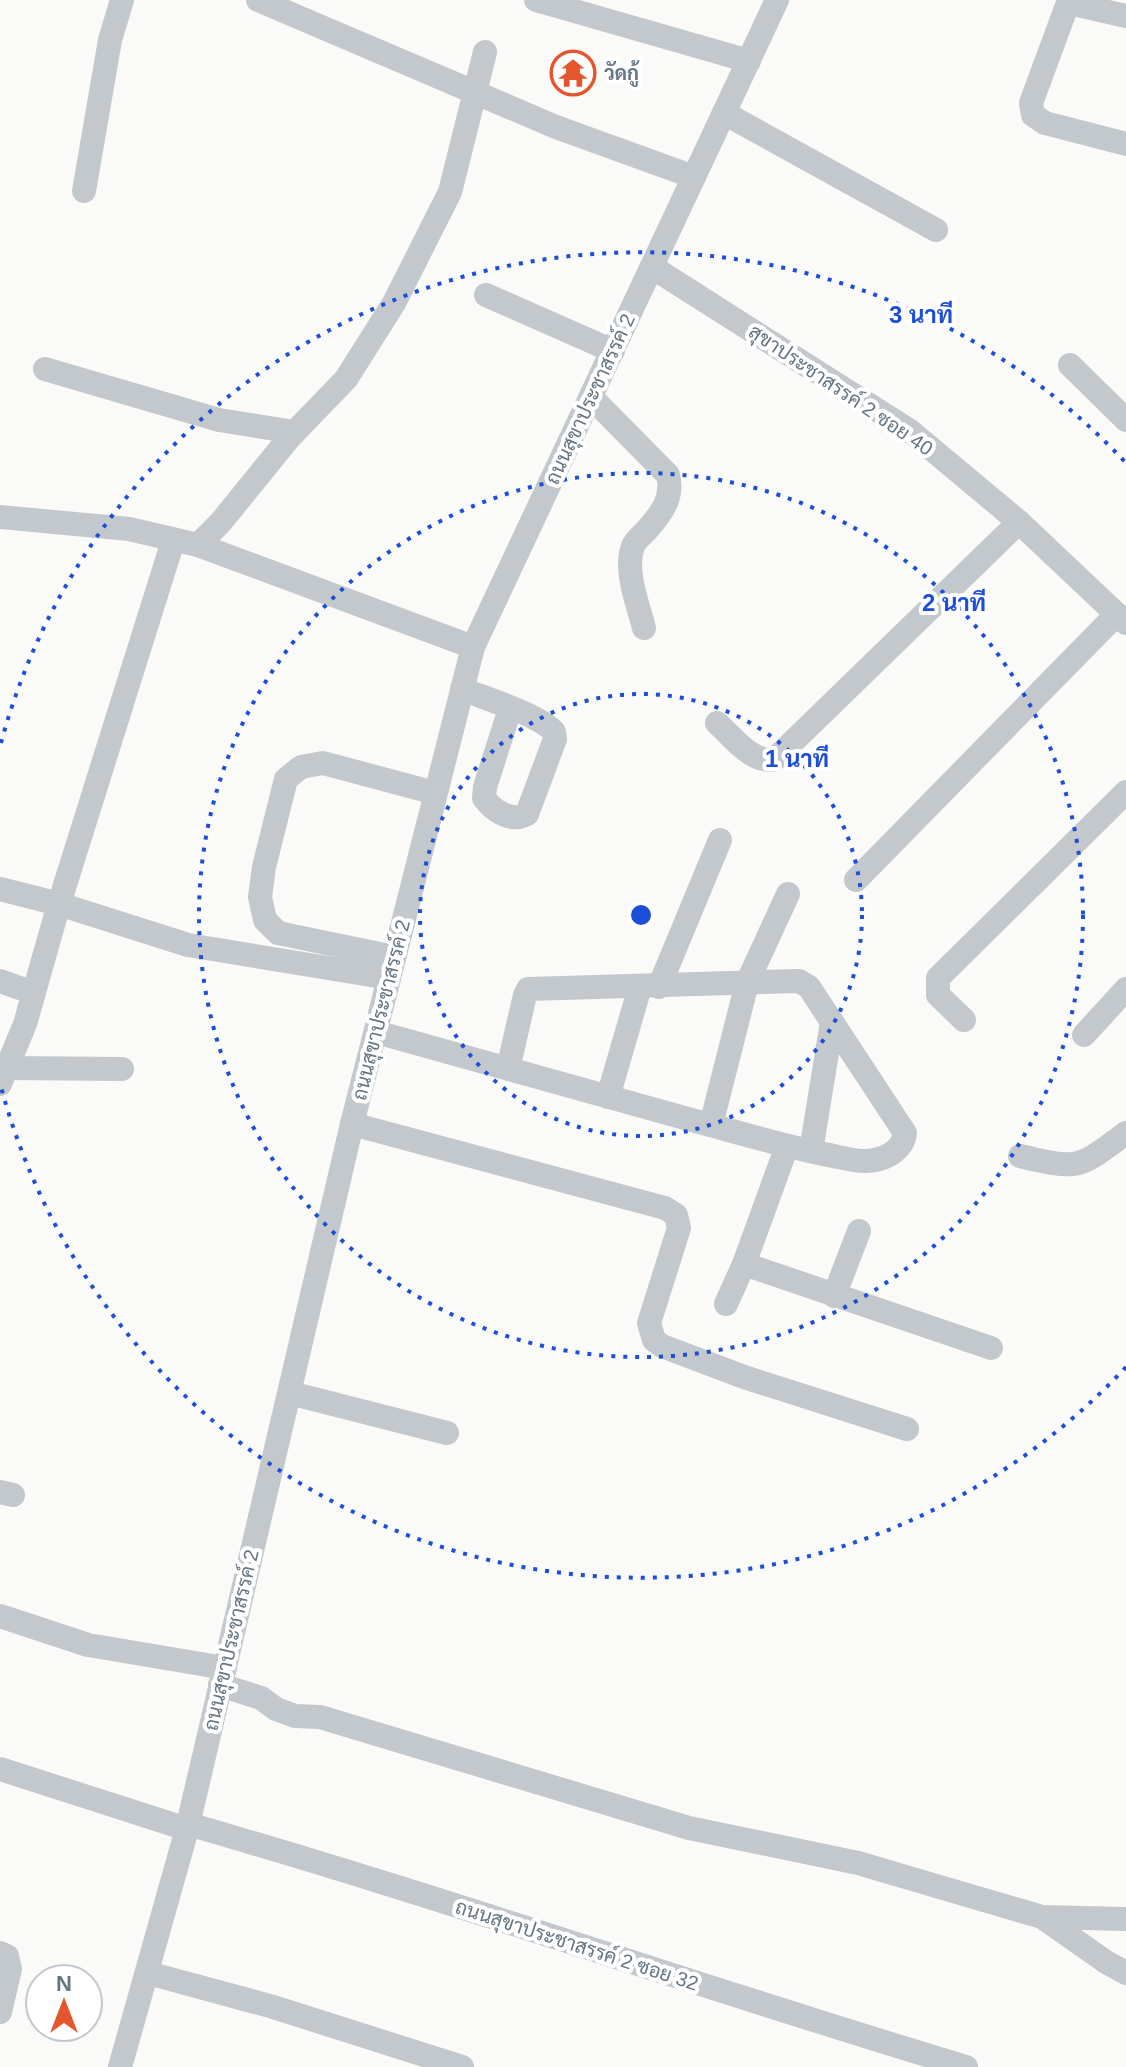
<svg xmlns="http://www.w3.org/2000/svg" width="1126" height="2067" viewBox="0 0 1126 2067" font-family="Arial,Sarabun,sans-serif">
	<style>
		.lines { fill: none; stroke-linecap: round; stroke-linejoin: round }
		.minor { stroke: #c3c8cc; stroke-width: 24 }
		.ring { fill: none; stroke: #1d4ed8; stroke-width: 4; stroke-dasharray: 4 8 }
		.labels { text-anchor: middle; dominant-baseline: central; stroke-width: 8; stroke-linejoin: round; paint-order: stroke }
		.poi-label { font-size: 20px; font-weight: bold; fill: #657683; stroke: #fff; text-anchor: start }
		.street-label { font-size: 20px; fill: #657683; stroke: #fff }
		.centre { fill: #1d4ed8; stroke: #fff; stroke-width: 4 }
		.ring-label { font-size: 24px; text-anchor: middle; font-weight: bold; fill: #1d4ed8; stroke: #fff; stroke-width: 8; stroke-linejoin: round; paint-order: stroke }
	</style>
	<rect width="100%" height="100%" fill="#fafaf8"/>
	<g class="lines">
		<!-- minor -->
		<g class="minor">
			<polyline points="258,0 556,127 694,177"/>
			<polyline points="536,0 749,61"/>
			<polyline points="1069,0 1031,103 1033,115 1045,123 1126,144"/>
			<polyline points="1069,3 1126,16"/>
			<polyline points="724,113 936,230"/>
			<polyline points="84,191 110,40 122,0"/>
			<polyline points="652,267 910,431 1019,522 1126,623"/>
			<polyline points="486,295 613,351"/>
			<polyline points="1070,365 1126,420"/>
			<polyline points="45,369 219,420 295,432"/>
			<path d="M591,397L668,475C674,498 661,514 646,531C642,535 635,541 633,546C624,571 638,604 644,628"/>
			<polyline points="0,517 129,529 198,545 473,647"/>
			<polyline points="198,545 221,522 289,438 346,379 394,303 450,192 485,52"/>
			<path d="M462,689C484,698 540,715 554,732L555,739L527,814C512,823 493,811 484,798L485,787L510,709"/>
			<path d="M717,723C733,737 752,764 775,759L1019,522"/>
			<polyline points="856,880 1117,614"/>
			<polyline points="0,889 59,904 188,945 389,978"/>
			<polyline points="394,957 278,933 265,920 260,897 264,867 286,779 301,767 323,763 435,793"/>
			<polyline points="0,981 34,993"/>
			<polyline points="659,987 720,840"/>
			<polyline points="964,1020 938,995 938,978 1126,792"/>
			<path d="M376,1032C484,1062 591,1092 699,1122C740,1133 781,1145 823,1154C837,1156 851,1161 865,1161C883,1161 903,1151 905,1133L809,987L799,981L528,989L525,995L508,1069"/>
			<polyline points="1084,1035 1126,989"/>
			<polyline points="7,1068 122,1069"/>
			<polyline points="0,1084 25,1024 59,904 173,541"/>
			<polyline points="608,1097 640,987"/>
			<polyline points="352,1124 665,1208 676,1215 679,1228 649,1323 654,1340 662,1346 744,1377 907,1429"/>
			<polyline points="711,1125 747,983 788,894"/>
			<polyline points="811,1151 832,1022"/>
			<path d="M1020,1156C1080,1170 1077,1169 1126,1133"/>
			<polyline points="744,1264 991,1348"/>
			<polyline points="834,1296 859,1231"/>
			<polyline points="726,1304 744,1264 787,1146"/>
			<polyline points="290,1393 447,1433"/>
			<polyline points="0,1492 13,1495"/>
			<polyline points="0,1616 88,1645 225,1668"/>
			<polyline points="220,1685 261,1698 276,1709 295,1716 320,1717 689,1828 858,1863 1042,1917 1126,1919"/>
			<polyline points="0,1769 187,1829"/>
			<path d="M188,1824C449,1899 706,1989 966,2067"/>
			<polyline points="1042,1917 1106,1962 1126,1973"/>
			<polyline points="0,1953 7,1956 10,1969 0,2012"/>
			<polyline points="148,1973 270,2006 462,2067"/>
			<polyline points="120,2067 187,1829 352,1124 473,647 777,0"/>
		</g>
	</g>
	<!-- distance rings -->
	<g class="ring">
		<circle cx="641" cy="915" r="221"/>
		<circle cx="641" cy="915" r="442"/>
		<path d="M1126 1367A663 663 0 0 1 1 1087M1 743A663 663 0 0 1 1126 463"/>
	</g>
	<!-- icons -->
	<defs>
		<g id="temple-ring" transform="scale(2.3)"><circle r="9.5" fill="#fff" stroke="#e4572e" stroke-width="1.5"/><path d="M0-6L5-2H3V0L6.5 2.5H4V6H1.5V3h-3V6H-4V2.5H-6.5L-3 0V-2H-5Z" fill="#e4572e"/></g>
	</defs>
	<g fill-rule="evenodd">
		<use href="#temple-ring" x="573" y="73"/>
	</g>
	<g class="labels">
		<!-- poi labels -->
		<g class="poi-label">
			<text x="604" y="73">วัดกู้</text>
		</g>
		<!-- street labels -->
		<g class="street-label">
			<text transform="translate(841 390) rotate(34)">สุขาประชาสรรค์ 2 ซอย 40</text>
			<text transform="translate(590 399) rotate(-65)">ถนนสุขาประชาสรรค์ 2</text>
			<text transform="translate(381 1010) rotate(-76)">ถนนสุขาประชาสรรค์ 2</text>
			<text transform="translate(231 1640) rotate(-77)">ถนนสุขาประชาสรรค์ 2</text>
			<text transform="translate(577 1945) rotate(18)">ถนนสุขาประชาสรรค์ 2 ซอย 32</text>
		</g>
	</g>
	<circle cx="641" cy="915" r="12" class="centre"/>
	<g class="ring-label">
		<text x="921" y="323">3 นาที</text>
		<text x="954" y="611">2 นาที</text>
		<text x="797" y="767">1 นาที</text>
	</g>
	<!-- north arrow -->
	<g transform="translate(64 2003)"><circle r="38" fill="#ffffff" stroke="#c1c8cd" stroke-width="2"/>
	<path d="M0-6L14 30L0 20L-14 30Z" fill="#e4572e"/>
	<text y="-12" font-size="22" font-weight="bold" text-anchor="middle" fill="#657683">N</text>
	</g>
</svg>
